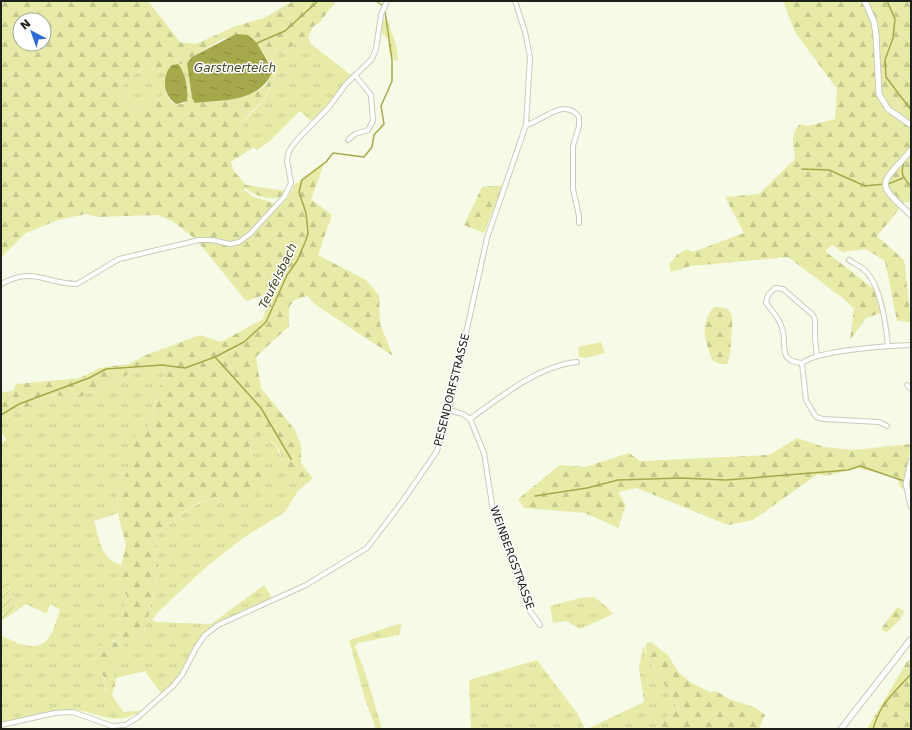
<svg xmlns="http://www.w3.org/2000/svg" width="912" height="730" viewBox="0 0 912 730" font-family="'DejaVu Sans',sans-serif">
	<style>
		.grass { fill: url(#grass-tufts) }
		.forest { fill: url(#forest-firs); fill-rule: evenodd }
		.garden { fill: url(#garden-furrows) }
		.pitch { fill: #e7eba7 }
		.water { fill: url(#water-ripples) }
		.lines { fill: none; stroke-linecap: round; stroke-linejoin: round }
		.stream { stroke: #a5a94b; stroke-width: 1.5 }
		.minor-casing { stroke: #cacbbb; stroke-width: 6 }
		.tertiary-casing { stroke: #cacbbb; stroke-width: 7 }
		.minor { stroke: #fff; stroke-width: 4 }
		.tertiary { stroke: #fff; stroke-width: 5 }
		.labels { text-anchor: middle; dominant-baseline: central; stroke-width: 3; stroke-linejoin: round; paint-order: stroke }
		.street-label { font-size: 11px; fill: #20201a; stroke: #fff }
		.water-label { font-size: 12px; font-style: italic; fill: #42441c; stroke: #fff }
	</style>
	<defs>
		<pattern id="grass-tufts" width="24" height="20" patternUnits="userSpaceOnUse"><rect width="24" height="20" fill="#e7eba7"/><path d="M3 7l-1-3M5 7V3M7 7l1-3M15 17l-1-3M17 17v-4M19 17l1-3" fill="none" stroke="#c6c98f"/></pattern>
		<pattern id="forest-firs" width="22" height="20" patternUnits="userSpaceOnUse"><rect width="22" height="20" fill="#e7eba7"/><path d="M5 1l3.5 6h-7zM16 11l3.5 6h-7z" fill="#c6c98f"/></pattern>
		<pattern id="garden-furrows" width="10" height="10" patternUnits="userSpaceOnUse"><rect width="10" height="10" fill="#e7eba7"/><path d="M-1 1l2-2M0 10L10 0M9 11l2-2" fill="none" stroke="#c6c98f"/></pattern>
		<pattern id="water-ripples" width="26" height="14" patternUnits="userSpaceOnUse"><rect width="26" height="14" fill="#a5a94b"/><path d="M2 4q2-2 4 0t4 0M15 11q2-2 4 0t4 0" fill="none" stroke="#86893e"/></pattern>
	</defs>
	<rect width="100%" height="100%" fill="#f8fae8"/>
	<!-- grass -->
	<g class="grass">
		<path d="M387,19L396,44L398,60L395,61L389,52L388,39C382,32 375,33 383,21Z"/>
		<path d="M308,37L311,44L352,76L327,106L311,121L300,111L270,141L257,150C227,126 252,116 266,97C270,90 274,82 276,74L264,54L273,49L280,53Z"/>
		<polygon points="187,63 192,98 195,103 187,101 184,73 178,64"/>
		<path d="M172,65C164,72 166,83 166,94L136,109L124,103L120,88L134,74L144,70Z"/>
		<path d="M159,360L166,369L148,427L117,496L118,513L94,521C100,539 100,559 121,565L120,584L127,596L118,634L125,642L143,637L159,573L156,533C182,514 198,496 232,498L259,469C252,458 246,447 255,434C271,437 281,448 282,464L305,476L307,471L313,478L298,491L285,512L243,538L205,568L157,613L152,620L156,622L211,624L264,585L272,598L218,624L205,632L191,651L181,672L162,695L145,671L116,678L115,685L112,661L125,647L113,640L101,674L106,681L105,691L108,696H112L124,712L144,710C109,730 101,709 67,710C45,710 23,718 1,723V636C10,639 22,646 31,646C51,648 56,622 60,609L50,604L47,614L26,604L16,611L5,579L1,580V445L6,439L1,432V420L51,395L78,398Z"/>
		<polygon points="594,597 606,606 613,614 580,629 566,621 553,623 550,606 580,598"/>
		<polygon points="402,623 399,635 358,643 355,646 367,678 382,729 376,729 365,699 349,640"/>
		<polygon points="643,647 645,648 646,656 674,699 676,706 664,720 660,729 587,729 644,702 639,668"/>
		<polygon points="537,660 577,713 585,729 471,729 469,680"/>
	</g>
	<!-- forest -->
	<g class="forest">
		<path d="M1,1H148L180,42L196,44L236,26L264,18L293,1H336L320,22L313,27L308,37L280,53L273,49L264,54L257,43L224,38L192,57L187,63L144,70L134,74L120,88L124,103L136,109L166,94L171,102L182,104L187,101C205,105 246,100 261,89C267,85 270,78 273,71L277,74L265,98L249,114L244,122V134L254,147L231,162L233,170L246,185L286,191C277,205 255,196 245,188L244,190L252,196L273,203L274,205C263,217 247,243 229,242C215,240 210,235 195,239L174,222L158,215L98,217L86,214L58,220L26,233L1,257ZM20,20H44V44H20Z"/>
		<path d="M783,1H911V202H905L877,236L904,260L911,322L897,321L885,261L866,249L843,252L832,245L825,251L874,289L881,313L866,318L850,340L854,309L844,299L788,257L691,266L671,272L669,264L677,255L687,249L693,252L744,233L725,197L759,194L795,159C794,145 789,135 800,124L808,126L835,119L837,89L795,32Z"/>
		<path d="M325,161L311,199L332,215L318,255L366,280L379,295L380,324L393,356L316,305L307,296L294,300L289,307V326L256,357L261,388L295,430L301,445V463L307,471L305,476L299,478C293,475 285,471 282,464C281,461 282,457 281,454C278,443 265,436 255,434C245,449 253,456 259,469C261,474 262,479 263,484L257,493L248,500C200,493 193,505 156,533L159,573L143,637L125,642L121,640L118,634L127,596L120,584L119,574L126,545L119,519L117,496L126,474L136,432L141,426L148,427C155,408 159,388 166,369L159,360L78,398L51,395L1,420V393L14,390L16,384L80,378L99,368L129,364L146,355L200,335L221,342L263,319L270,293L246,301L199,243H214L232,247L244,242L288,197L294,185Z"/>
		<polygon points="503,185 484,233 464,225 482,187"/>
		<path d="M714,307C738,306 732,322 731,339C730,351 732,351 727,364H720L712,360C705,340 699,325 714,307Z"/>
		<polygon points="797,438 824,447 853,450 911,444 904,486 902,489 900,487 897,477 857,468 825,476 818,474 753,520 728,525 637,488 618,492 626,505 618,528 585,513 524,508 518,499 560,465 585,467 629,453 640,461 769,455"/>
		<polygon points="897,607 904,611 900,620 886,633 881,629"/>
		<polygon points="108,640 122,644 126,648 112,661 115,685 112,696 108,696 106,694 106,681 96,665 96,648"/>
		<polygon points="648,642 652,643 668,655 678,672 690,682 710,692 716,691 729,699 756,708 765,715 759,729 660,729 664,720 676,706 674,699 646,656 646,644"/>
		<polygon points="908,660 911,660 911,729 867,729"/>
	</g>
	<!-- garden -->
	<polygon class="garden" points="5,579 16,611 1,621 1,580"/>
	<!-- pitch -->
	<polygon class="pitch" points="601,342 605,353 586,358 579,357 578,347"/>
	<!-- water -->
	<g class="water">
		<path d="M236,34L248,35L257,43L273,71C259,103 224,100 195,103L192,98L187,63L192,57Z"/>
		<path d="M178,64C186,73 188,90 187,101L177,104C163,98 161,75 172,65Z"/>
	</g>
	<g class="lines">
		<!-- stream -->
		<g class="stream">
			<polyline points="376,1 382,5"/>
			<polyline points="887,1 895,19 893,38 885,60 886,77 911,110"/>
			<polyline points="257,43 285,31 318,1"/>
			<path d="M904,162C900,173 903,178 911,186"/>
			<polyline points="802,169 829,170 865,186 884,184"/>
			<polyline points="888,184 903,178"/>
			<polyline points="215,357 261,408 291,459"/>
			<polyline points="1,415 19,404 89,378 106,369 162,365 185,368 215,357 244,342 266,322 287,275 297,261 306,240 308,233 306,213 299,192 302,180 326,162 333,153 364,157 372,147 374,135 384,124 381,106 392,81 392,60 385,11"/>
			<polyline points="910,482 911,482"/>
			<polyline points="535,496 587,488 618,480 681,478 726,480 848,470 860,466 904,481"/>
			<path d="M873,729C881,702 893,694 911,674"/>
		</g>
		<!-- minor casing -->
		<g class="minor-casing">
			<g id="minor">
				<path d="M526,125C540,123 564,96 579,117V126L573,146V189L579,216V223"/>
				<polyline points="348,140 355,134 368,130 373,121 371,95 355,75"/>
				<path d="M849,260C853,263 858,265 862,268C881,281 886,325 888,346"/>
				<path d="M1,284C35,266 45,284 77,284L119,259L199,240H212L230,244L239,242L250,234L284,197L291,183L287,160L289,151L296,141L329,107L346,84L372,59L376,49L381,15L387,1"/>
				<path d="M802,363C776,361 788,344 782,328C779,317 771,311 766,302L768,295L775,288L783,289L813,315L815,320V339L817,356"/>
				<polyline points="907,385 911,389"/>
				<polyline points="449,410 463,414 470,419 484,453 493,511 530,611 540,625"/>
				<path d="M470,419C500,397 538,366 577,362"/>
				<path d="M887,426L879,422L823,419L816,417L806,400L802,363C819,350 887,346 911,345"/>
				<polyline points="1,725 55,713 73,712 112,726 125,725 137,718 173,686 182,675 196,648 205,635 218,625 306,585 367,548 402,502 437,451 449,410 487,238 526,125 530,57 525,32 515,1"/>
			</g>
		</g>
		<!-- tertiary casing -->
		<g class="tertiary-casing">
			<g id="tertiary">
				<polyline points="865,1 874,22 876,35 879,94 888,109 911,125"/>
				<path d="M911,150C881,186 873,180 911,215"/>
				<polyline points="911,461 906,484 911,506"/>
				<polyline points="841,729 911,639"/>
			</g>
		</g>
		<!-- minor -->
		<use href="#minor" class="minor"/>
		<!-- tertiary -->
		<use href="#tertiary" class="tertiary"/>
	</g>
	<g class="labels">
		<!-- street labels -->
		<g class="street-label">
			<text transform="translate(452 390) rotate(-76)">PESENDORFSTRASSE</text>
			<text transform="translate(512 558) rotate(70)">WEINBERGSTRASSE</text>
		</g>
		<!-- water labels -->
		<g class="water-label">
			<text x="235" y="68">Garstnerteich</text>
			<text transform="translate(278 276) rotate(-64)">Teufelsbach</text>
		</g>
	</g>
	<!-- border -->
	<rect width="912" height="730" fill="none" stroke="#20201a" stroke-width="4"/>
	<!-- north arrow -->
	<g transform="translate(32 32) rotate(319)"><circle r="19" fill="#ffffff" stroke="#a6a6a3"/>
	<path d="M0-3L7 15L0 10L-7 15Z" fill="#2d6ad8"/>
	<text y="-6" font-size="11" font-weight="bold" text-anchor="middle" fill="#20201a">N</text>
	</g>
</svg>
